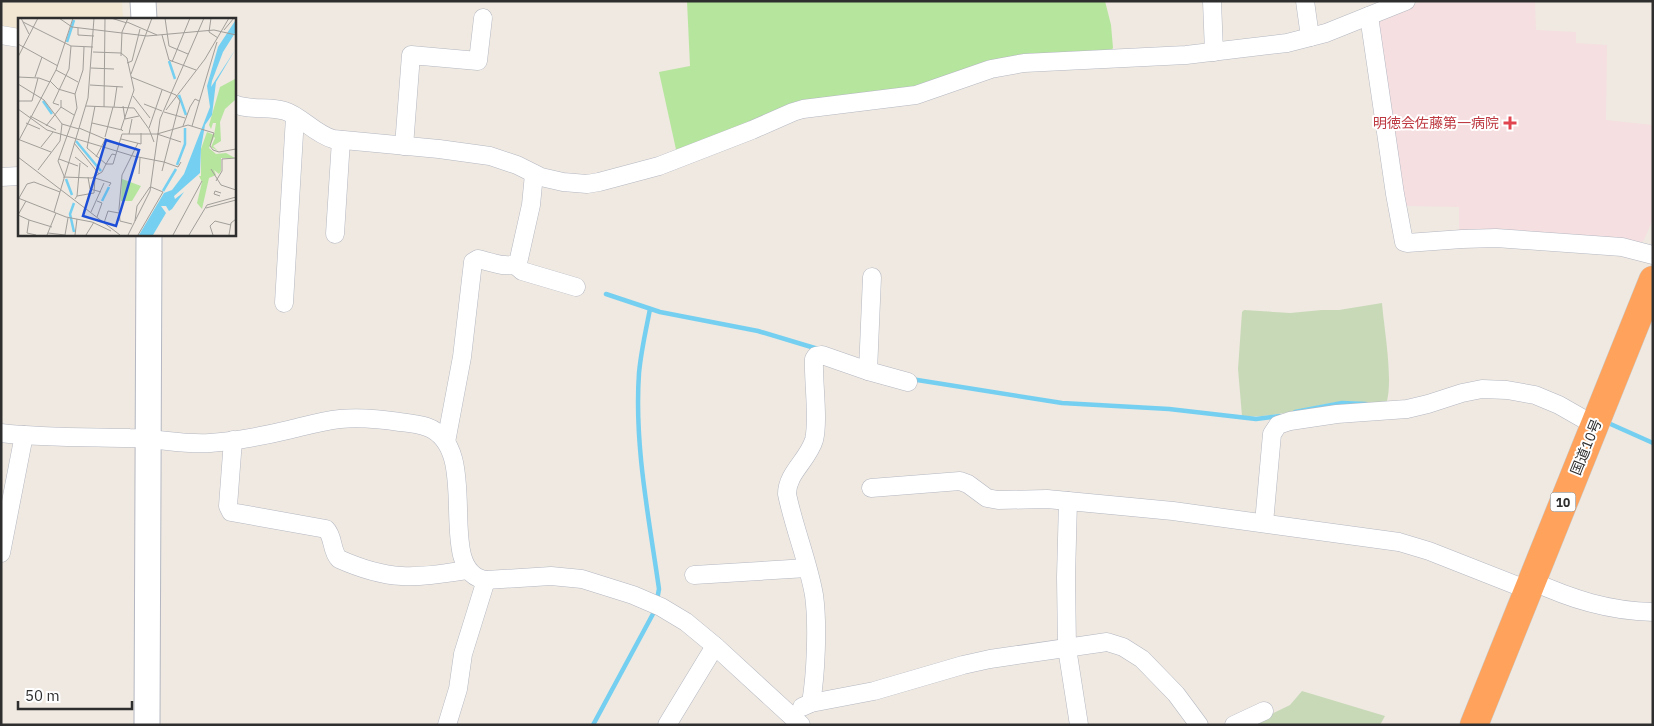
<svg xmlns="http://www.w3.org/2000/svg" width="1654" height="726" viewBox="0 0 1654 726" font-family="'IBM Plex Sans','Noto Sans JP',sans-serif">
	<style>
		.education { fill: #f0e6d1 }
		.medical { fill: #f5dfe0 }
		.green { fill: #b6e59e }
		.cemetery { fill: #c8d9b8 }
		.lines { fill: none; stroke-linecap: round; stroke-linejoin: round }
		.stream { stroke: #75cff0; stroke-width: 4.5 }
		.street-casing { stroke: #b4b7c1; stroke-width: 19 }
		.secondary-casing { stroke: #b4b7c1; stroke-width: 27 }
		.highway-casing { stroke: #c9c9c9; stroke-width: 29 }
		.street { stroke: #fff; stroke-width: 18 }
		.secondary { stroke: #fff; stroke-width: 25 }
		.highway { stroke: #ffa35c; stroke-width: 28 }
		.health-dot { fill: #e0444e; stroke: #fff; stroke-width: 2 }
		.labels { text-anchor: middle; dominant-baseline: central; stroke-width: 4; stroke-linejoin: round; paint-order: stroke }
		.shield { fill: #fff; stroke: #6d6d6d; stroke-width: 1 }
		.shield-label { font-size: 12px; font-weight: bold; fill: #2e2e2e }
		.health-label { font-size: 14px; fill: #be3a42; stroke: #fff; text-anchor: end }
		.street-label { font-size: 14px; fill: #2e2e2e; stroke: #fff }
		.inset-river { fill: none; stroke: #75cff0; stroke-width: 2.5 }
		.inset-road { fill: none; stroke: #a29e99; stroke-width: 1 }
		.view { fill: #1d4ed8; fill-opacity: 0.15; stroke: #1d4ed8; stroke-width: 2.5 }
		.inset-edge { fill: none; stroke: #2e2e2e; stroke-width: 2.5 }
	</style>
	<rect width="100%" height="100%" fill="#efe9e1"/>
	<!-- education -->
	<polygon class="education" points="1,1 122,1 123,19 19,19 19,33 1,28"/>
	<!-- medical -->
	<polygon class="medical" points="1423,1 1535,1 1536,30 1576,32 1576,43 1607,45 1606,120 1653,125 1653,219 1644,240 1641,243 1459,232 1459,207 1402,206 1375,20"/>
	<!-- green -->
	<polygon class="green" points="687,1 1105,1 1111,25 1113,48 1110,52 919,89 838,100 677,154 659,72 690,66"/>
	<!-- cemetery -->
	<g class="cemetery">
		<path d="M1382,303C1384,328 1393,377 1387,401C1374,407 1359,400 1345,401C1310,405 1277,419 1242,416L1238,369L1242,312L1244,310L1290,313L1322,310H1339Z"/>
		<polygon points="1302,691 1385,716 1380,725 1249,725 1290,705"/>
	</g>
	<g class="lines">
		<!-- stream -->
		<g class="stream">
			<polyline points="606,294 660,312 758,331 818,349"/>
			<path d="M650,309C646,330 641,351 639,373C634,445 649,518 659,589L657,600"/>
			<polyline points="911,379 1062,403 1169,409 1256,419 1280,416"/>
			<polyline points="1295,412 1342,403 1366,404"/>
			<polyline points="1606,422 1653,443"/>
			<polyline points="593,725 654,612 655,608"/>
		</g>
		<!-- street casing -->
		<g class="street-casing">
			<g id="street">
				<polyline points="1212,1 1214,52"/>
				<polyline points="1305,1 1310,37"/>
				<polyline points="1369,16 1395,194 1404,242 1407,243 1462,239 1496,238 1622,247 1653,255"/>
				<polyline points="1,35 19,38"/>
				<path d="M234,104C250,111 269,106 285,111C301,116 315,134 333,139L439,149L490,156L517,165L541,177L563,182L587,184L599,182L659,166L752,130L793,112L803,109L916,95L991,69L1024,63L1186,55L1287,43L1326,33L1406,1"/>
				<polyline points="404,146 411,55 478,61 483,18"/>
				<polyline points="1,177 19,176"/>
				<polyline points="335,234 341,140"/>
				<polyline points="515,265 522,271 576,287"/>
				<polyline points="284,303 295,117"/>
				<polyline points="868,371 872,277"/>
				<path d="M1,433C44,438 87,437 130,438C157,438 183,445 210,443C236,441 263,436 288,430C305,426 322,421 340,419C361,417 380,419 400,422C409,423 419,424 427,427C485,448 432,572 486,580L551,576L582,579L633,595L661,607L686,622L715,646L801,725"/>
				<path d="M233,440L228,506L231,512L326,529C334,537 331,551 339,559C391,582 414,578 468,570"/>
				<path d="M446,442L462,357L473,262L478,259C490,262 507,269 518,263L531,205L534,174"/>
				<polyline points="871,488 960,481 968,484 987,498 998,500 1047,499 1173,511 1399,542 1429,551 1528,590"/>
				<polyline points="1068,501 1066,577 1067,648 1079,725"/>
				<polyline points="1264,523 1272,434 1278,425 1290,421 1337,414 1407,409 1428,404 1462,393 1482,389 1507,390 1535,395 1559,405 1594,425"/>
				<polyline points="1,553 24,435"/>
				<polyline points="694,575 807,568"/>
				<path d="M1532,581C1571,599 1609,611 1653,612"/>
				<path d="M811,703C816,674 818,624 814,595C808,561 794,528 787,494C787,473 808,460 814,440C819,420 813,381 814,359L816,356L822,355L868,371L908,382"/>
				<polyline points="802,707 811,703 874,691 963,665 990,659 1107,642 1123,647 1142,659 1176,694 1199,725"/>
				<polyline points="447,725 458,689 463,654 486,580"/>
				<polyline points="667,725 715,646"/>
				<polyline points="1234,725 1264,711"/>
			</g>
		</g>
		<!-- secondary casing -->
		<g class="secondary-casing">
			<g id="secondary">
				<polyline points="143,1 144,19"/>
				<polyline points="147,725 149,234"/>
			</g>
		</g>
		<!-- highway casing -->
		<g class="highway-casing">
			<polyline id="highway" points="1474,725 1653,280"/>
		</g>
		<!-- street -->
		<use href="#street" class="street"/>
		<!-- secondary -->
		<use href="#secondary" class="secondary"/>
		<!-- highway -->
		<use href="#highway" class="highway"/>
	</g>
	<!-- markers -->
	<path class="health-dot" d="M1507.5 115.5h5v5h5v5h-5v5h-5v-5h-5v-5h5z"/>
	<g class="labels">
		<!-- shield labels -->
		<rect class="shield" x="1550.5" y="492.5" width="25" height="19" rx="4"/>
		<g class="shield-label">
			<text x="1563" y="502">10</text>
		</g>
		<!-- health labels -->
		<g class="health-label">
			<text x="1499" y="123">明徳会佐藤第一病院</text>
		</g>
		<!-- street labels -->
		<g class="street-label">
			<text transform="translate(1586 447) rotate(-68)">国道10号</text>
		</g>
	</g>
	<!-- overview -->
	<g transform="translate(18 18)">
		<rect width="218" height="218" fill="#efe9e1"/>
		<path d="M217,61V82L207,91L202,104L203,123L195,128L200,133L193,129L197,120L196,119L191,130L198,136L208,135L217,140H203V153L201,156L196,152L198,157L191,160L184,191L179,185L184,164L181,158H183V131L189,114L196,117L198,105H195L193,111L191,107L202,69ZM104,161L123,168L114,183H103Z" fill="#b6e59e"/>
		<path d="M217,3V15L205,34L194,63L193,69L217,32L198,64L194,97L187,107L183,130L182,155L156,178L157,181L166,174L154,191L151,193L148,188H143L148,195L135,217H121L146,175L154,172L166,156L192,89L189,68L200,29Z" fill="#75cff0"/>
		<path class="inset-river" d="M49,24L56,2M151,43L157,61M161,77L168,97M25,83L34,96M58,123L83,153M159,147L167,126V110M48,161L54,177M145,173L158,151M84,183L91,169M56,214L52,196L56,185"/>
		<path class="inset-road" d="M3,0L11,16M41,0L54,9L129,18L196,12L218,17M93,0L109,5M147,0L151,28L170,36M193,0L191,14L200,20M5,4L53,28L75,29M109,4L139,17M60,10V17L76,18M206,12L216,0M144,17L151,42L178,52M0,26L40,48M75,34L103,35L109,40L116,72L103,111L105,113M103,38L104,14L110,0M0,39L20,0M154,44L172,0M109,45L114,43L122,11M73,50L96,51M38,52L60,64M113,56L134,0M0,59L21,60L32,64M17,59L24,39M113,59L158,77L162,83L144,153M32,63L40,71L57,76M0,66L26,82L44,106L61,111M72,67L105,69M115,78L132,100M0,83H14L20,60M126,86L144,93M41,87L35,85L51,51L53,28M68,88L116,90L131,111L136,124M77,88L69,130L88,146M105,88L107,101L121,98M43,89L56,97M86,89L87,0M96,89L99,68M0,91L29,112L115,138L146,144M148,92L187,41L211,0M146,94L167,100M12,98L38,112M8,105L22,111M74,105L104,112M28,108L43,89V82M165,108L172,89L177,81L181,83M174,108L199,24M61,110L101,127M131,110L144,72M111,116L114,101M139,116L163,124M87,119L95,89M103,121L123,126V115M2,122L33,134M0,124L38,52L55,0M56,125L81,156M23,129L35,114M0,139L102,217M57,139L70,149M78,139L88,120M41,141L60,148M146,144L160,149L163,144M88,146L94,136L98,137M193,151L203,167L218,172M20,152L42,123L44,106M121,156L122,140M46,158L40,143L59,90L57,76L65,52L66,29M45,159L74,160L84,154L88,146H95L104,116H139L170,107L196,115L192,128L195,132L201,134L218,131M70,159L72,171L83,174M77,160L93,165L91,168M198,163L204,153V141L218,140M59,178L62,145M202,178L196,176L197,173L203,175M0,180L48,199L74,204L93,213M1,180L9,166L16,164L42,174M57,181L59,178L76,175L77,159M188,190L218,182M36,194L70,80L76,0M73,194L86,165M0,197L11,202L9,215L18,217M0,197L8,183M79,199L84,185L79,183M11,202L34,209M117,203L119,188L132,169M86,205L90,193L101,195M114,206L102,203L101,191L104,157L120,125M30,215L47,217M29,217L38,195M47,217L50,200M57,217L59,201M68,217L76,204M110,217L132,173L142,101L186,0M120,217L145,174L133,169M155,217L184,163M171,217L189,187L218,179M195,217L192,208L197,203L213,207M211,217L213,205L218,201"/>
		<path class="view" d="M88,122L121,132L98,208L65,198Z"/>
		<rect width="218" height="218" class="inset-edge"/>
	</g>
	<!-- border -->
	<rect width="1654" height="726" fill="none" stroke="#2e2e2e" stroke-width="5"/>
	<!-- scale -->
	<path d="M18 701v8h114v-8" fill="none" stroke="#2e2e2e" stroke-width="2.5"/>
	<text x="25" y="701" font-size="15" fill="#2e2e2e" stroke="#ffffff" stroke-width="4" paint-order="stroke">50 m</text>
</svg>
